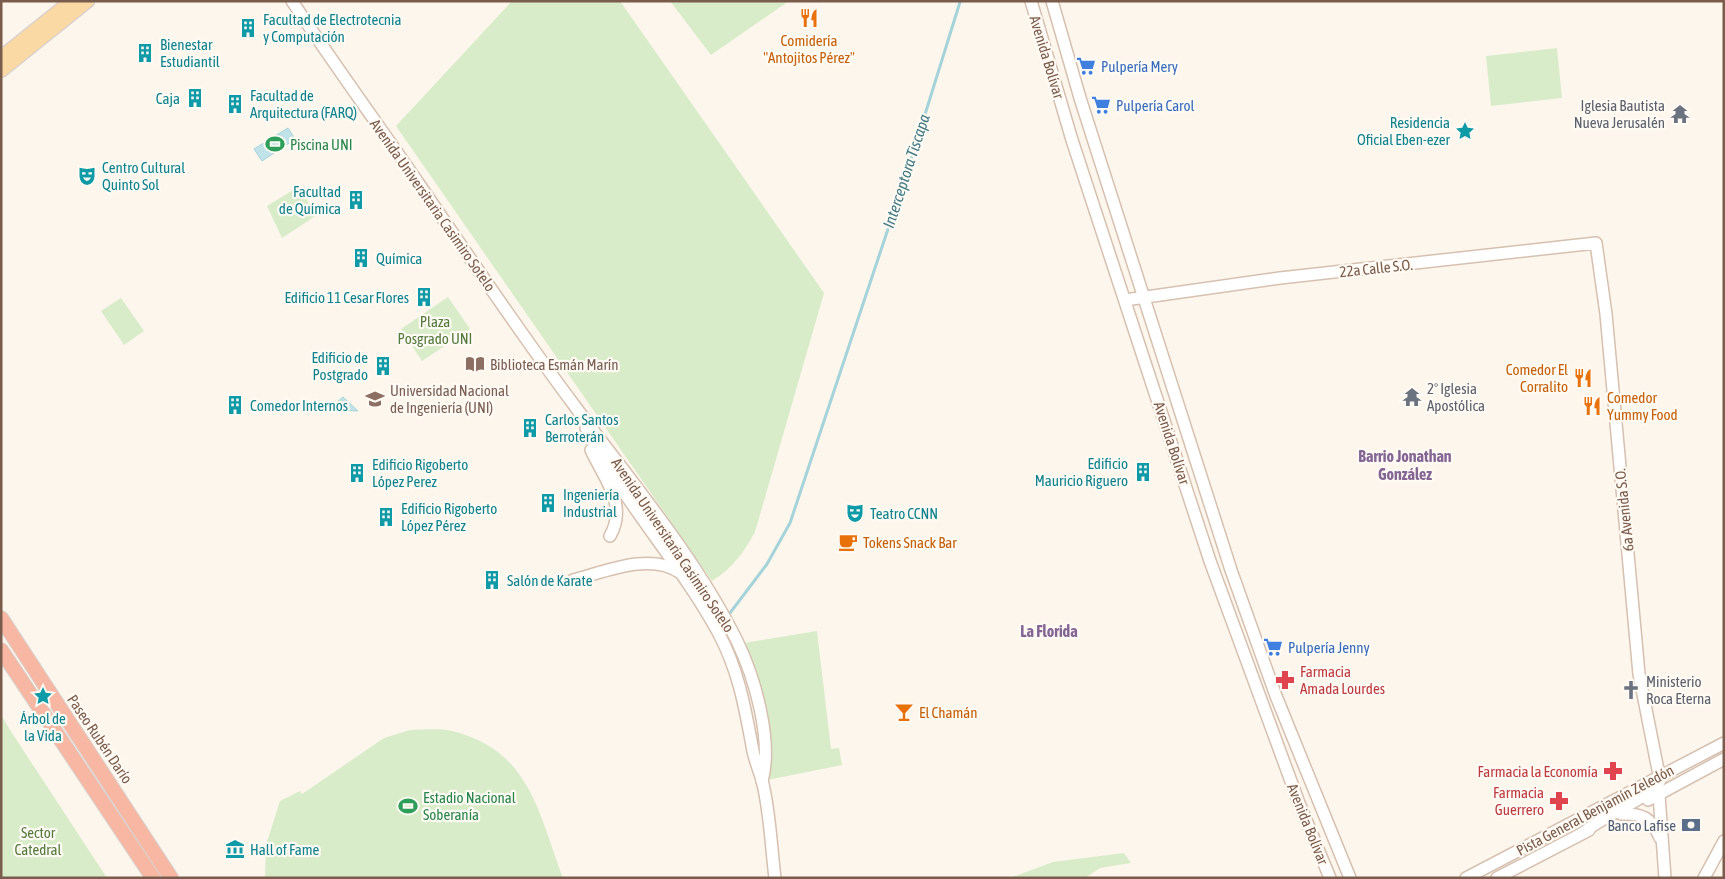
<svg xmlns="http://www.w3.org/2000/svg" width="1725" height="879" viewBox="0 0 1725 879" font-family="'Asap Condensed',sans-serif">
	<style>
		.green { fill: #d8ecc9 }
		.water { fill: #bfe3e8; stroke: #a5d3da }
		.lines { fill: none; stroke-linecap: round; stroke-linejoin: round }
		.stream { stroke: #a5d3da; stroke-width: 3 }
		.secondary-casing { stroke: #d6c0b0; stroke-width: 14 }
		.primary-casing { stroke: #dad1cd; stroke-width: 15 }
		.highway-casing { stroke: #dad1cd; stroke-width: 16 }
		.secondary { stroke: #fff; stroke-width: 11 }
		.primary { stroke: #fbd9a5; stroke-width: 12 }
		.highway { stroke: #f7b7a3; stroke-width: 14 }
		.labels { text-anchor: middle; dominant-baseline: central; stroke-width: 4.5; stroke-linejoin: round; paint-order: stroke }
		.culture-label { font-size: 15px; fill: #0d838f; stroke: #fffaf3; text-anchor: start }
		.food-label { font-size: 15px; fill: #c56008; stroke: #fffaf3; text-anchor: start }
		.street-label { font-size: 15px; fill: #7a5c4d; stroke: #fffaf3 }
		.shop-label { font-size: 15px; fill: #366cbe; stroke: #fffaf3; text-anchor: start }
		.worship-label { font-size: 15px; fill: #5b616d; stroke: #fffaf3; text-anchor: start }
		.leisure-label { font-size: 15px; fill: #27864d; stroke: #fffaf3; text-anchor: start }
		.park-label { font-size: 15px; fill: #537a41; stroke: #fffaf3 }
		.education-label { font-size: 15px; fill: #785e54; stroke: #fffaf3; text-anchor: start }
		.health-label { font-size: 15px; fill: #be3a42; stroke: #fffaf3; text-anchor: end }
		.service-label { font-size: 15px; fill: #4e5e75; stroke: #fffaf3; text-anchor: end }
		.water-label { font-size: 16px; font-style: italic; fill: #437c86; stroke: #fffaf3 }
		.neighbourhood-label { font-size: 16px; font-weight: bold; fill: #846695; stroke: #fffaf3 }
	</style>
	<rect width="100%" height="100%" fill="#fdf6ec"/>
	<!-- green -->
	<g class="green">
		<path d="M512,1H620L824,293L755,532C744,552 732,569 712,581L396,126Z"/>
		<polygon points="670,1 789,1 711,55"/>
		<polygon points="1557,48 1562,98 1491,106 1486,56"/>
		<polygon points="298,187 317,215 282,238 267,206"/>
		<polygon points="448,297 470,329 422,361 401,329"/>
		<polygon points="121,298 144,331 124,345 101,311"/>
		<polygon points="817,631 831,749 839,748 842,765 762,781 767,757 738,644"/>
		<polygon points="1,715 12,733 107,878 1,878"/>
		<path d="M410,730C423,730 439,728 452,731C530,750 538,812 563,878H265L266,845L280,801L300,791L302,794L384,738Z"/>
		<polygon points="1124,853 1131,863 1100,868 1085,878 1010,878 1053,862"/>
	</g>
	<!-- water -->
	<g class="water">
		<polygon points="288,128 295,139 262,161 254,149"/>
		<polygon points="343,397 358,411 339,410 336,403"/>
	</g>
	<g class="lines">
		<!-- stream -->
		<polyline class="stream" points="730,613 767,564 790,523 908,169 960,2"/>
		<!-- secondary casing -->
		<g class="secondary-casing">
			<g id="secondary">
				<path d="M292,1C333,63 377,123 419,184C470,258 520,333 574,405C629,479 696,558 737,641C755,678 773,741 762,781"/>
				<polyline points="1031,1 1072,140 1210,561 1299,803 1330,878"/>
				<polyline points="1052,1 1080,98 1231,570 1276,696 1350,878"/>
				<path d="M1125,300L1280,278L1596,243L1606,314L1639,674L1660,780C1655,795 1599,818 1583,833"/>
				<path d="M586,428C622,501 679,561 718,632C739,671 745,708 753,751C755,761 759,770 762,780C770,811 771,846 775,878"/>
				<path d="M591,450C604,478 628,505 610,536"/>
				<path d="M573,580C604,572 650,552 679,572"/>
				<polyline points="1659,795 1665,878"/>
				<polyline points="1648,800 1724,759"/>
				<path d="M1621,814C1642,813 1652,818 1660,838"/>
				<polyline points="1466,878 1724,743"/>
				<polyline points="1497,878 1589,830"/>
				<polyline points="1704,878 1724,841"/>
			</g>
		</g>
		<!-- primary casing -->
		<g class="primary-casing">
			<g id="primary">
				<polyline points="1,57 71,1"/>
				<polyline points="1,71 88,1"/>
			</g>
		</g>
		<!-- highway casing -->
		<g class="highway-casing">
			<g id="highway">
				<polyline points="1,618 171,878"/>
				<polyline points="1,650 153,878"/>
			</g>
		</g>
		<!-- secondary -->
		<use href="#secondary" class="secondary"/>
		<!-- primary -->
		<use href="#primary" class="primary"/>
		<!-- highway -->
		<use href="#highway" class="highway"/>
	</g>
	<!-- icons -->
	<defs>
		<g id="restaurant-bare" transform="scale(1.5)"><path d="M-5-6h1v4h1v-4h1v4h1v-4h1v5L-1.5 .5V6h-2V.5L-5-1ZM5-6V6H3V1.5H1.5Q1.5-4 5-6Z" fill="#e8710a" stroke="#fffaf3" stroke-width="2.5" paint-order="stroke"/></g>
		<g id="building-bare" transform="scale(1.5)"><path d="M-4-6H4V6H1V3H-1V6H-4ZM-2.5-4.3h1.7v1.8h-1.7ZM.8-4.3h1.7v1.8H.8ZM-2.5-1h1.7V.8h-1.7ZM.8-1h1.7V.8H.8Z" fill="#0f9aa8" stroke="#fffaf3" stroke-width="2.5" paint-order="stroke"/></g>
		<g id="supermarket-bare" transform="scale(1.5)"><path d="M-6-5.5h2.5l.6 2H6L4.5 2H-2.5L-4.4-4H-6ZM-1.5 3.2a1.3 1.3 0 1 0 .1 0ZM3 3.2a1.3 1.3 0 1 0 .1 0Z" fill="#3f7fe0" stroke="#fffaf3" stroke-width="2.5" paint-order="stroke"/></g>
		<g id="temple-bare" transform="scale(1.5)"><path d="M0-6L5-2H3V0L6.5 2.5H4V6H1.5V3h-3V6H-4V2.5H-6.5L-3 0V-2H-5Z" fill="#6b7280" stroke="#fffaf3" stroke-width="2.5" paint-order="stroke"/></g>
		<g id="sight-bare" transform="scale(1.5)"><path d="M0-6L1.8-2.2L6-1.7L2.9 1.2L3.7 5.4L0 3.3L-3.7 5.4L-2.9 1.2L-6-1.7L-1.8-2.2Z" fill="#0f9aa8" stroke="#fffaf3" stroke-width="2.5" paint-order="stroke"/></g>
		<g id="stadium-bare" transform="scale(1.5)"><path d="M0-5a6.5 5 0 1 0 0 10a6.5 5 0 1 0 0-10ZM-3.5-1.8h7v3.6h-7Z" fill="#2e9e5b" stroke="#fffaf3" stroke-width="2.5" paint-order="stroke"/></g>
		<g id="theatre-bare" transform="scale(1.5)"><path d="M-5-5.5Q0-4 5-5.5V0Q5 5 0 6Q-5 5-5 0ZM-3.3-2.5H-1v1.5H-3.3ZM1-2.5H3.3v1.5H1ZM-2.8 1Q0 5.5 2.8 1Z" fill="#0f9aa8" stroke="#fffaf3" stroke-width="2.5" paint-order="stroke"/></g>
		<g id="library-bare" transform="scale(1.5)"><path d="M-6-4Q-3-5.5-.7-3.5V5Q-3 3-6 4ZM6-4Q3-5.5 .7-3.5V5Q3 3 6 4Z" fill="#8d6e63" stroke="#fffaf3" stroke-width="2.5" paint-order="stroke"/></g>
		<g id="university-bare" transform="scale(1.5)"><path d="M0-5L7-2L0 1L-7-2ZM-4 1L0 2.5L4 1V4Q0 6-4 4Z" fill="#8d6e63" stroke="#fffaf3" stroke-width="2.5" paint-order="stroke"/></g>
		<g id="cafe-bare" transform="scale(1.5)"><path d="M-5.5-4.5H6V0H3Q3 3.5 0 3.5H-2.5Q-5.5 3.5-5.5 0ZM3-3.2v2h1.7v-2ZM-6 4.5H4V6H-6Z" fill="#e8710a" stroke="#fffaf3" stroke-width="2.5" paint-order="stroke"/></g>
		<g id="pharmacy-bare" transform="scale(1.5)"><path d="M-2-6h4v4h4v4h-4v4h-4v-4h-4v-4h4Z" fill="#e0444e" stroke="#fffaf3" stroke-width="2.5" paint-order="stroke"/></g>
		<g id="church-bare" transform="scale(1.5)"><path d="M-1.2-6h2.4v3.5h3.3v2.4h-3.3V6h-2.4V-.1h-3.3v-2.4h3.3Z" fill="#6b7280" stroke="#fffaf3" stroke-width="2.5" paint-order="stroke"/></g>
		<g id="bar-bare" transform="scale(1.5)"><path d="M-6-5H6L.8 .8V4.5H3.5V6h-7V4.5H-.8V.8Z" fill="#e8710a" stroke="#fffaf3" stroke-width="2.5" paint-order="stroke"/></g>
		<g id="bank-bare" transform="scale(1.5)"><path d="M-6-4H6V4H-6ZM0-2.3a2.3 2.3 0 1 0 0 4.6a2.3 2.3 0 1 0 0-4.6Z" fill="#5c6f8a" stroke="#fffaf3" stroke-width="2.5" paint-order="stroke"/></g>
		<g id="museum-bare" transform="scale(1.5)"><path d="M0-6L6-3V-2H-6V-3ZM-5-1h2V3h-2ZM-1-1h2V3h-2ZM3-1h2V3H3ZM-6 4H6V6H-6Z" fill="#0f9aa8" stroke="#fffaf3" stroke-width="2.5" paint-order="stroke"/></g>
	</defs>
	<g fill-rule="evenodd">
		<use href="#restaurant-bare" x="809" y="18"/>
		<use href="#building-bare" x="248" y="28"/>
		<use href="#building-bare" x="145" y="53"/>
		<use href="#supermarket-bare" x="1086" y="66"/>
		<use href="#building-bare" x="195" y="98"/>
		<use href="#building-bare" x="235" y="104"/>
		<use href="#supermarket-bare" x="1101" y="105"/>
		<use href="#temple-bare" x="1680" y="114"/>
		<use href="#sight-bare" x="1465" y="131"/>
		<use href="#stadium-bare" x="275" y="144"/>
		<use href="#theatre-bare" x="87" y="176"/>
		<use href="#building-bare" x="356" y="200"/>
		<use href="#building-bare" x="361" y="258"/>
		<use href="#building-bare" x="424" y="297"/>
		<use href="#library-bare" x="475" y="364"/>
		<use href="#building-bare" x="383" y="366"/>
		<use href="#restaurant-bare" x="1583" y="378"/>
		<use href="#temple-bare" x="1412" y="397"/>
		<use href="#university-bare" x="375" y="399"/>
		<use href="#building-bare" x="235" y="405"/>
		<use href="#restaurant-bare" x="1592" y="406"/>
		<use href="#building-bare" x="530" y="428"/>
		<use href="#building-bare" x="1143" y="472"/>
		<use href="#building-bare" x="357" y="473"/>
		<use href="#building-bare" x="548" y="503"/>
		<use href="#theatre-bare" x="855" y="513"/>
		<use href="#building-bare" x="386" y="517"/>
		<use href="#cafe-bare" x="848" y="542"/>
		<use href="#building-bare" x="492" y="580"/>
		<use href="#supermarket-bare" x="1273" y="647"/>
		<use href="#pharmacy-bare" x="1285" y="680"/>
		<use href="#church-bare" x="1631" y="690"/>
		<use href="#sight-bare" x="43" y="696"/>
		<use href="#bar-bare" x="904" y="712"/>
		<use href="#pharmacy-bare" x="1613" y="771"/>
		<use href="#pharmacy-bare" x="1559" y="801"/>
		<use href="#stadium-bare" x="408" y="806"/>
		<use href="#bank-bare" x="1691" y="825"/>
		<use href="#museum-bare" x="235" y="849"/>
	</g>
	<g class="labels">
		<!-- culture labels -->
		<g class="culture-label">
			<text x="263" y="19">Facultad de Electrotecnia<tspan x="263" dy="17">y Computación</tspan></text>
			<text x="160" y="44">Bienestar<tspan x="160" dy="17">Estudiantil</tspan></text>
			<text x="250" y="95">Facultad de<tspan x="250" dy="17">Arquitectura (FARQ)</tspan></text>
			<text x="180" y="98" text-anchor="end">Caja</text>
			<text x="1450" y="122" text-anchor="end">Residencia<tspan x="1450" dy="17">Oficial Eben-ezer</tspan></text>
			<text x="102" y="167">Centro Cultural<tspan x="102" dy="17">Quinto Sol</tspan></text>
			<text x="341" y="191" text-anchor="end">Facultad<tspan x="341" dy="17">de Química</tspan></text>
			<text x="376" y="258">Química</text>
			<text x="409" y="297" text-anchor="end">Edificio 11 Cesar Flores</text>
			<text x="368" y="357" text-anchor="end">Edificio de<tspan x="368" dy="17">Postgrado</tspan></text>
			<text x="250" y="405">Comedor Internos</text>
			<text x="545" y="419">Carlos Santos<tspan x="545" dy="17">Berroterán</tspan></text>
			<text x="1128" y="463" text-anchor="end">Edificio<tspan x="1128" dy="17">Mauricio Riguero</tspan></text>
			<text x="372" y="464">Edificio Rigoberto<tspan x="372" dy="17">López Perez</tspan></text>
			<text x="563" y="494">Ingeniería<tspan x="563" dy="17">Industrial</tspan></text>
			<text x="401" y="508">Edificio Rigoberto<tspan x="401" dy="17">López Pérez</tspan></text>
			<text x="870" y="513">Teatro CCNN</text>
			<text x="507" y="580">Salón de Karate</text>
			<text x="43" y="718" text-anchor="middle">Árbol de<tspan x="43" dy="17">la Vida</tspan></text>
			<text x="250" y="849">Hall of Fame</text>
		</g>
		<!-- food labels -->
		<g class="food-label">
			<text x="809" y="40" text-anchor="middle">Comidería<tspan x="809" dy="17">"Antojitos Pérez"</tspan></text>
			<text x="1568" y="369" text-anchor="end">Comedor El<tspan x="1568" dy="17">Corralito</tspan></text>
			<text x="1607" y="397">Comedor<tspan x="1607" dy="17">Yummy Food</tspan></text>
			<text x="863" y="542">Tokens Snack Bar</text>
			<text x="919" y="712">El Chamán</text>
		</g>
		<!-- street labels -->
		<g class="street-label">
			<text transform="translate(1047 57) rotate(73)">Avenida Bolívar</text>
			<text transform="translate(433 205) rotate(55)">Avenida Universitaria Casimiro Sotelo</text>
			<text transform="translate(1376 268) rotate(-6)">22a Calle S.O.</text>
			<text transform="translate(1172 443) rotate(72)">Avenida Bolívar</text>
			<text transform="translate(1624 510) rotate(-96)">6a Avenida S.O.</text>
			<text transform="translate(673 545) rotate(56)">Avenida Universitaria Casimiro Sotelo</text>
			<text transform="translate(100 739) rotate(56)">Paseo Rubén Darío</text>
			<text transform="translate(1595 810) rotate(-28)">Pista General Benjamín Zeledón</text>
			<text transform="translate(1308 824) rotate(68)">Avenida Bolívar</text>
		</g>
		<!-- shop labels -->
		<g class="shop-label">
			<text x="1101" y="66">Pulpería Mery</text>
			<text x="1116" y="105">Pulpería Carol</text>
			<text x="1288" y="647">Pulpería Jenny</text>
		</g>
		<!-- worship labels -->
		<g class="worship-label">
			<text x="1665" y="105" text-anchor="end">Iglesia Bautista<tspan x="1665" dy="17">Nueva Jerusalén</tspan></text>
			<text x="1427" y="388">2° Iglesia<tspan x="1427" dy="17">Apostólica</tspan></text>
			<text x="1646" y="681">Ministerio<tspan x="1646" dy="17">Roca Eterna</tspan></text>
		</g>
		<!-- leisure labels -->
		<g class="leisure-label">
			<text x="290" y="144">Piscina UNI</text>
			<text x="423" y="797">Estadio Nacional<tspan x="423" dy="17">Soberanía</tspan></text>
		</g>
		<!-- park labels -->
		<g class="park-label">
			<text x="435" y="321">Plaza<tspan x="435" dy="17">Posgrado UNI</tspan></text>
			<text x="38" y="832">Sector<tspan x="38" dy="17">Catedral</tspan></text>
		</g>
		<!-- education labels -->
		<g class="education-label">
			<text x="490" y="364">Biblioteca Esmán Marín</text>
			<text x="390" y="390">Universidad Nacional<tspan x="390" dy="17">de Ingeniería (UNI)</tspan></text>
		</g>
		<!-- health labels -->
		<g class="health-label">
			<text x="1300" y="671" text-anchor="start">Farmacia<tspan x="1300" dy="17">Amada Lourdes</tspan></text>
			<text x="1598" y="771">Farmacia la Economía</text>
			<text x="1544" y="792">Farmacia<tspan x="1544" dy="17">Guerrero</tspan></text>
		</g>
		<!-- service labels -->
		<g class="service-label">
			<text x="1676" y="825">Banco Lafise</text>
		</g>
		<!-- water labels -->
		<g class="water-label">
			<text transform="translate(906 171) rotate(-72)">Interceptora Tiscapa</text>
		</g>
		<!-- neighbourhood labels -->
		<g class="neighbourhood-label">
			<text x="1405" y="456">Barrio Jonathan<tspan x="1405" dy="18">González</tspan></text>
			<text x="1049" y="631">La Florida</text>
		</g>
	</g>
	<!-- border -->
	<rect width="1725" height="879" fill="none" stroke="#7a5c4d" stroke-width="5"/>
</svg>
